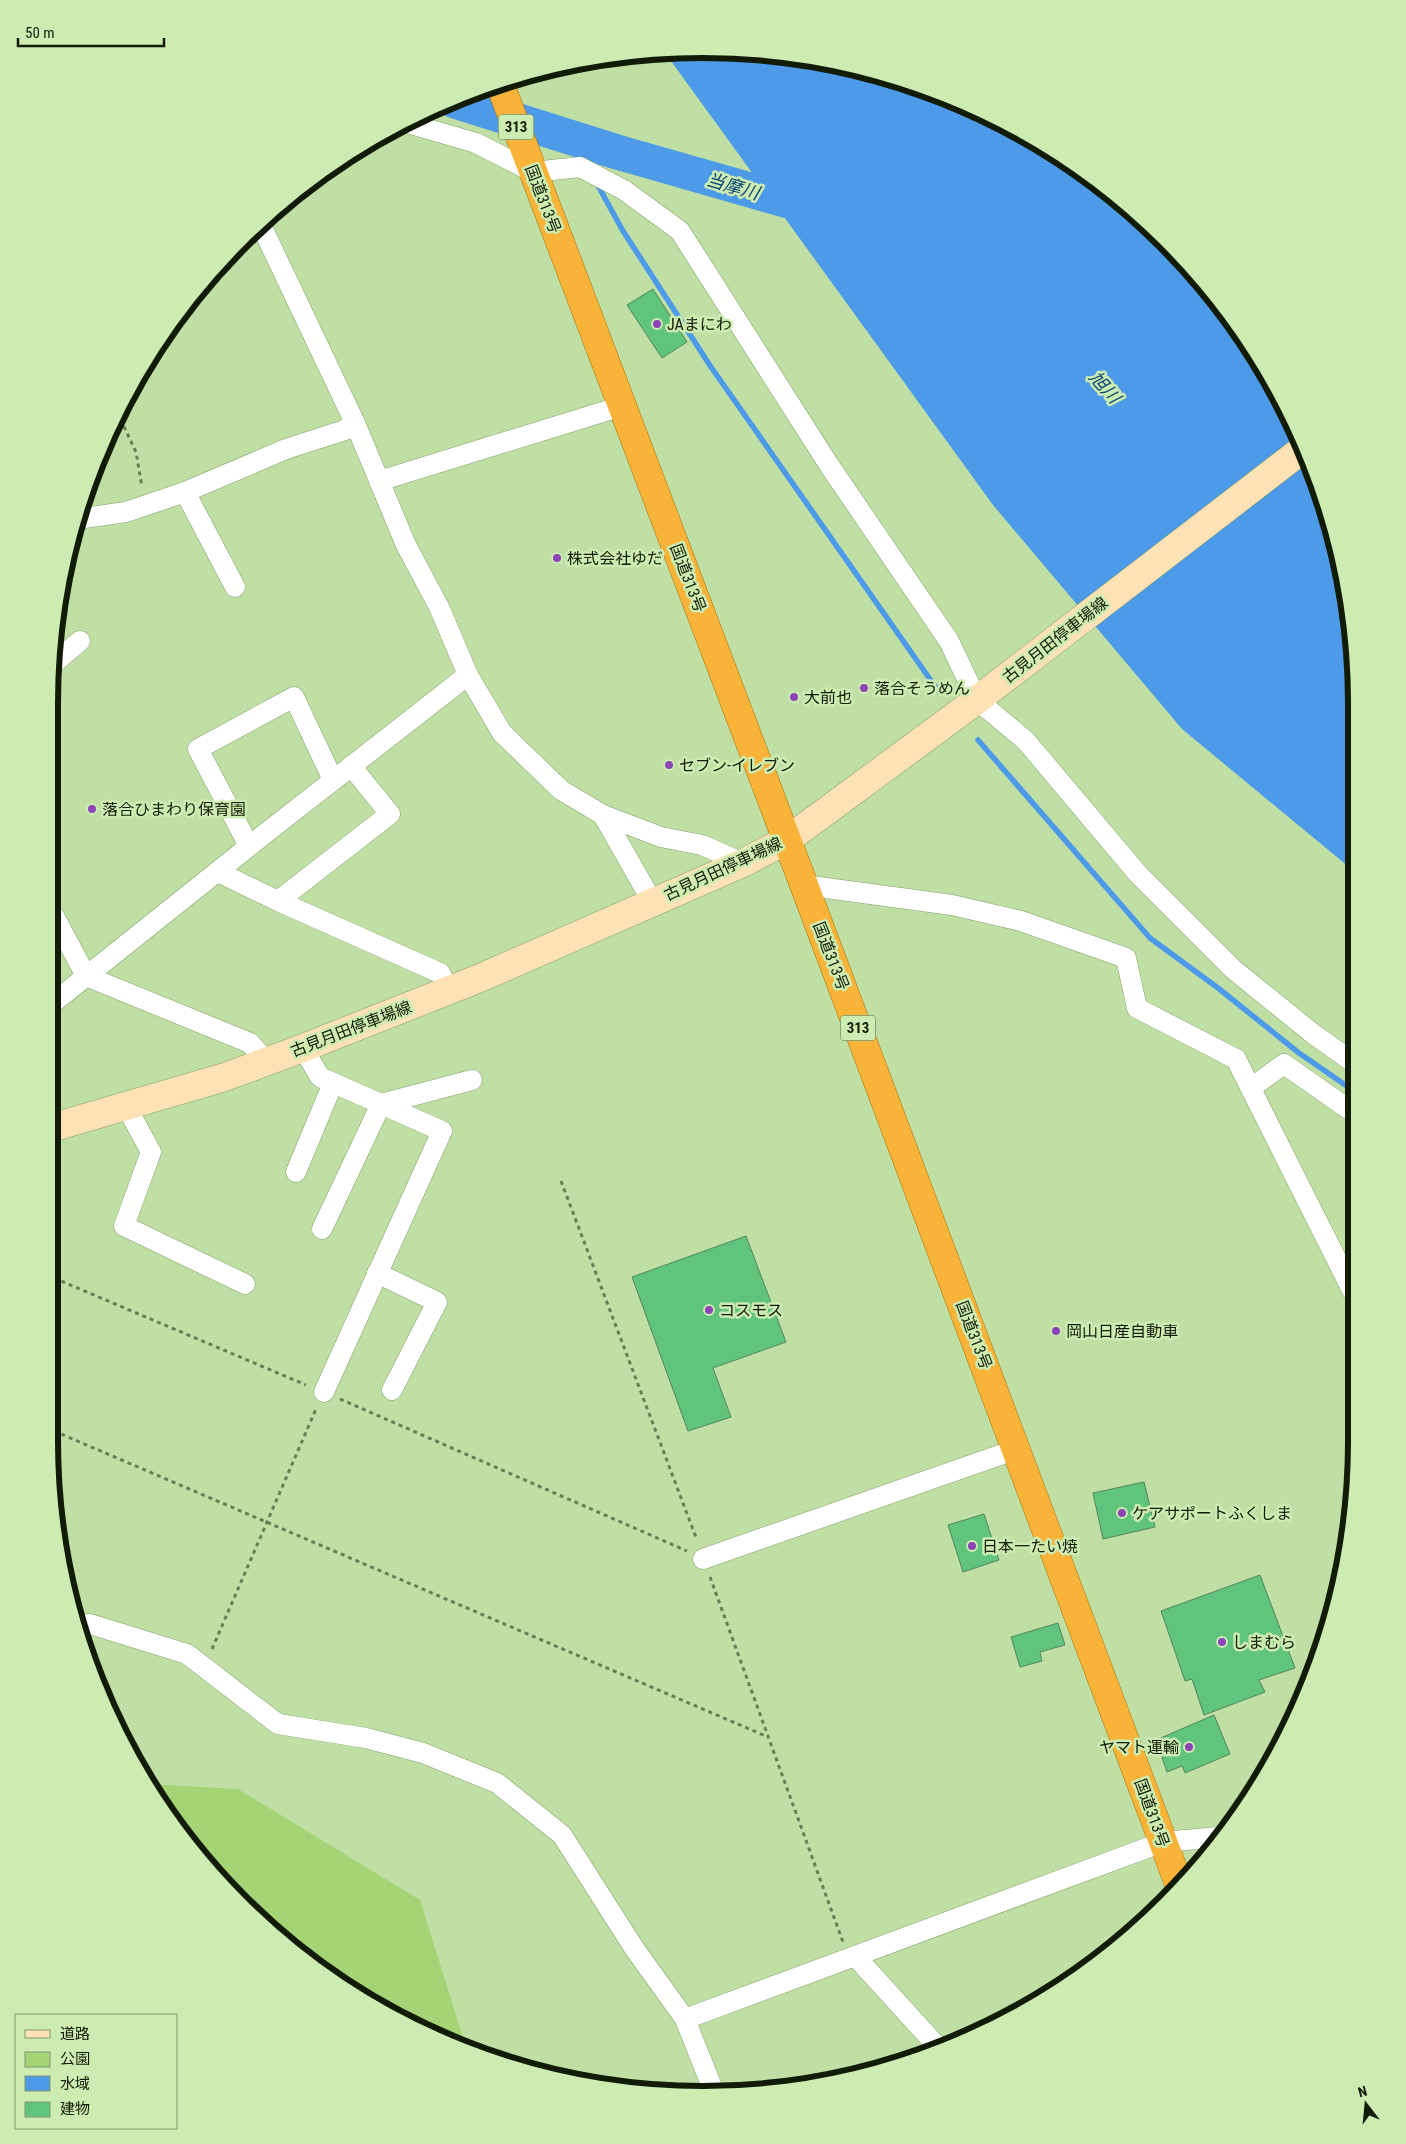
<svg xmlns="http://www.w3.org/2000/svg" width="1406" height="2144" viewBox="0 0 1406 2144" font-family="'Roboto Condensed','Noto Sans JP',sans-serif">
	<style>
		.green { fill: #a5d476 }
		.water { fill: #4d9ae8 }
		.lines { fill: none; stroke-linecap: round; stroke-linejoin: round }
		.stream { stroke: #4d9ae8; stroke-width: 5.5 }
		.river { stroke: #4d9ae8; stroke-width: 35 }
		.building { fill: #61c47c; stroke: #52875f }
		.minor-casing { stroke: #83a069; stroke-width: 21 }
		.secondary-casing { stroke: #83a069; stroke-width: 29 }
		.trunk-casing { stroke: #a67107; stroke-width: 29 }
		.path { stroke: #697d56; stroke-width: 3; stroke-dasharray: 4 4; stroke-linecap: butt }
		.minor { stroke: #fff; stroke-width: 20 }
		.secondary { stroke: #fde2b5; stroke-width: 28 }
		.trunk { stroke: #f8b338; stroke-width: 28 }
		.poi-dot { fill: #8c44b6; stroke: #cdecb1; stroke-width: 2 }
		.labels { text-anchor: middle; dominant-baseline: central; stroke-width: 5; stroke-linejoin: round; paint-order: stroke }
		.shield { fill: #cdecb1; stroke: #495a39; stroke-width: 1 }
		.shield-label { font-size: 15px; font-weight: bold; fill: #111b06 }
		.street-label { font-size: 16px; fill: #111b06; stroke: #cdecb1 }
		.poi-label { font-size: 16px; fill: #111b06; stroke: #cdecb1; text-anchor: start }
		.water-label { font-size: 18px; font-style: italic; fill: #0a4476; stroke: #cdecb1 }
		.rim { fill: none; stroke: #111b06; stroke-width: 6 }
	</style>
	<rect width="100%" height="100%" fill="#c0dfa5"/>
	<!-- green -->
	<polygon class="green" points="149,1784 238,1789 420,1900 467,2050 453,2046 304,1960 211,1873 159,1805"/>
	<!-- water -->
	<polygon class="water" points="663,50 789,54 914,84 1030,137 1135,211 1222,305 1290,414 1335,534 1356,660 1355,872 1182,729 993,505"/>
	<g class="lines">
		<!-- stream -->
		<g class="stream">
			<polyline points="573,138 586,163"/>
			<polyline points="596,182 623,231 711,367 939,692"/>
			<polyline points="978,740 1150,938 1218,988 1299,1053 1354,1091"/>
		</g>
		<!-- river -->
		<polyline class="river" points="455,101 617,152 813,208"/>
	</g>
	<!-- building -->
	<g class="building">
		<polygon points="653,289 687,342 662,358 627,305"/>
		<polygon points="746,1236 786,1342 713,1368 731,1417 688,1431 632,1277"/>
		<polygon points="1144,1482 1155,1527 1103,1539 1093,1493"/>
		<polygon points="984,1514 999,1560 963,1572 948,1525"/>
		<polygon points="1260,1575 1295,1668 1259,1680 1265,1692 1204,1715 1192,1679 1185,1681 1161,1611"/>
		<polygon points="1058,1623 1065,1645 1040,1652 1042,1661 1020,1667 1011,1637"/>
		<polygon points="1214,1715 1230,1754 1185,1773 1182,1766 1167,1772 1156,1740"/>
	</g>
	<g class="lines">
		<!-- minor casing -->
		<g class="minor-casing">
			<g id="minor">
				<polyline points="404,122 476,143 533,172 580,167 624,190 680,231 829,465 949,641 977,700 1026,741 1138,874 1233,969 1312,1033 1354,1063"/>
				<polyline points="261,225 355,423 406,545 439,607 468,675 502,733 561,790 603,815 661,837 702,845 743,863"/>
				<polyline points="379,481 622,406"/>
				<polyline points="185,492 235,587"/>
				<polyline points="77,519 126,512 185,492 286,449 345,430 355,423"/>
				<polyline points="54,663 80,641"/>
				<polyline points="603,815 653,903"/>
				<polyline points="249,846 198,749 294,697 333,780"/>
				<polyline points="218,872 278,901 390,814 351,766"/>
				<polyline points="804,885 952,905 1021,921 1126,958 1137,1008 1236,1059 1353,1292"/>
				<polyline points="278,901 440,973 449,990"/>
				<polyline points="54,916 86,976 250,1043 267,1062"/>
				<polyline points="54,1002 262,836 468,675"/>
				<polyline points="303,1048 320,1077 442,1131 324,1392"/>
				<polyline points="1251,1088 1284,1064 1354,1113"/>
				<polyline points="126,1106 151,1152 124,1226 245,1284"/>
				<polyline points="296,1172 333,1083"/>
				<polyline points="322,1229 381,1104 472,1080"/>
				<polyline points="377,1273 437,1302 392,1390"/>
				<polyline points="703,1559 1017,1449"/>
				<polyline points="77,1625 90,1624 187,1654 278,1724 366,1738 423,1753 497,1783 562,1835 634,1948 685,2019 712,2087 718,2094"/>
				<polyline points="855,1956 937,2046"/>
				<polyline points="685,2019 1163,1842 1219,1837"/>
			</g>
		</g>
		<!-- secondary casing -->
		<g class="secondary-casing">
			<polyline id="secondary" points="54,1127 225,1077 303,1048 480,978 743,863 787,840 977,700 1303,449"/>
		</g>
		<!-- trunk casing -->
		<g class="trunk-casing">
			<polyline id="trunk" points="500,84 804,885 1180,1887"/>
		</g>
		<!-- path -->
		<g class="path">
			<polyline points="117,412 136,452 142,487"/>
			<polyline points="561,1181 697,1540"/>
			<polyline points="54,1278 306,1385"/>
			<polyline points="340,1399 687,1551"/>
			<polyline points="54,1431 768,1737"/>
			<polyline points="710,1577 843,1942"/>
			<polyline points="212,1649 316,1409"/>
		</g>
		<!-- minor -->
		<use href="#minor" class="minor"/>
		<!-- secondary -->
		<use href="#secondary" class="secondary"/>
		<!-- trunk -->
		<use href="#trunk" class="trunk"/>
	</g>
	<!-- markers -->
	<g class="poi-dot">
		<circle cx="657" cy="324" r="5"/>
		<circle cx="557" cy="558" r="5"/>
		<circle cx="864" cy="688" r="5"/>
		<circle cx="794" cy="697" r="5"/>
		<circle cx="669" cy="765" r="5"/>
		<circle cx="92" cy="809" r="5"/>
		<circle cx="709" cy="1310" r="5"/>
		<circle cx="1056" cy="1331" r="5"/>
		<circle cx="1122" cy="1513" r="5"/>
		<circle cx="972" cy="1546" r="5"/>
		<circle cx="1222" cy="1642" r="5"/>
		<circle cx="1189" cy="1747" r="5"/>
	</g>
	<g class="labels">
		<!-- shield labels -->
		<g class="shield">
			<rect x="498.5" y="114.5" width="35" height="25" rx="4"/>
			<rect x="840.5" y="1015.5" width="35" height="25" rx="4"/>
		</g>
		<g class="shield-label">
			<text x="516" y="127">313</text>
			<text x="858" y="1028">313</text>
		</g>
		<!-- street labels -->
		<g class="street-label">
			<text transform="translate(543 199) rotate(69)">国道313号</text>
			<text transform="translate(688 578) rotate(69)">国道313号</text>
			<text transform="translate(1055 640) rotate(-38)">古見月田停車場線</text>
			<text transform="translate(723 869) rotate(-25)">古見月田停車場線</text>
			<text transform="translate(831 956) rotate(69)">国道313号</text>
			<text transform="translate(351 1029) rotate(-21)">古見月田停車場線</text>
			<text transform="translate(974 1335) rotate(69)">国道313号</text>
			<text transform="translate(1152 1813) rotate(70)">国道313号</text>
		</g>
		<!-- poi labels -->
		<g class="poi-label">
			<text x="667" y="324">JAまにわ</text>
			<text x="567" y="558">株式会社ゆだ</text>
			<text x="874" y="688">落合そうめん</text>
			<text x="804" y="697">大前也</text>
			<text x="679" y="765">セブン-イレブン</text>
			<text x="102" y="809">落合ひまわり保育園</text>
			<text x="719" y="1310">コスモス</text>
			<text x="1066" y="1331">岡山日産自動車</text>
			<text x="1132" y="1513">ケアサポートふくしま</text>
			<text x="982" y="1546">日本一たい焼</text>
			<text x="1232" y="1642">しまむら</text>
			<text x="1179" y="1747" text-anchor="end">ヤマト運輸</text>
		</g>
		<!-- water labels -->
		<g class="water-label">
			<text transform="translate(733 186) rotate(16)">当摩川</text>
			<text transform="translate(1105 387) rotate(48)">旭川</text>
		</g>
	</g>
	<!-- crop -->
	<path d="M0 0H1406V2144H0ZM703 58H703A645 645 0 0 1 1348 703V1441A645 645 0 0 1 703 2086H703A645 645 0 0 1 58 1441V703A645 645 0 0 1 703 58Z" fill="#cdecb1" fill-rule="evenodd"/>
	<path class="rim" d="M703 58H703A645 645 0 0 1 1348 703V1441A645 645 0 0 1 703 2086H703A645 645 0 0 1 58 1441V703A645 645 0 0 1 703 58Z"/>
	<!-- legend -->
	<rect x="15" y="2014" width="162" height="115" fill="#cdecb1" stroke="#82986d"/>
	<rect x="25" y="2030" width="25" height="8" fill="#fde2b5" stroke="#82986d"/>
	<text x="60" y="2039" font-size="15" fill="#111b06">道路</text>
	<rect x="25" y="2052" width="25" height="15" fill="#a5d476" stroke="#82986d"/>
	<text x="60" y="2064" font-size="15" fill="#111b06">公園</text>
	<rect x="25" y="2076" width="25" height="15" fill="#4d9ae8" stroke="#82986d"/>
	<text x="60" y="2089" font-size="15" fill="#111b06">水域</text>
	<rect x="25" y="2102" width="25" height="15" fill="#61c47c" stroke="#82986d"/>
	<text x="60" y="2114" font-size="15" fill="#111b06">建物</text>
	<!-- north arrow -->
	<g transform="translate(1366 2104) rotate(344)" stroke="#cdecb1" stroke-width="4" paint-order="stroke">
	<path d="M0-4L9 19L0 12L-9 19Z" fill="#111b06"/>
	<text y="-8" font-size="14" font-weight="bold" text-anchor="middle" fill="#111b06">N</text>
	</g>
	<!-- scale -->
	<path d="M18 38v8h146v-8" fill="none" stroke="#111b06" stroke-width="2.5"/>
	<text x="25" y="38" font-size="15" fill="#111b06" stroke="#cdecb1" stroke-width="4" paint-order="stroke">50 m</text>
</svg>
